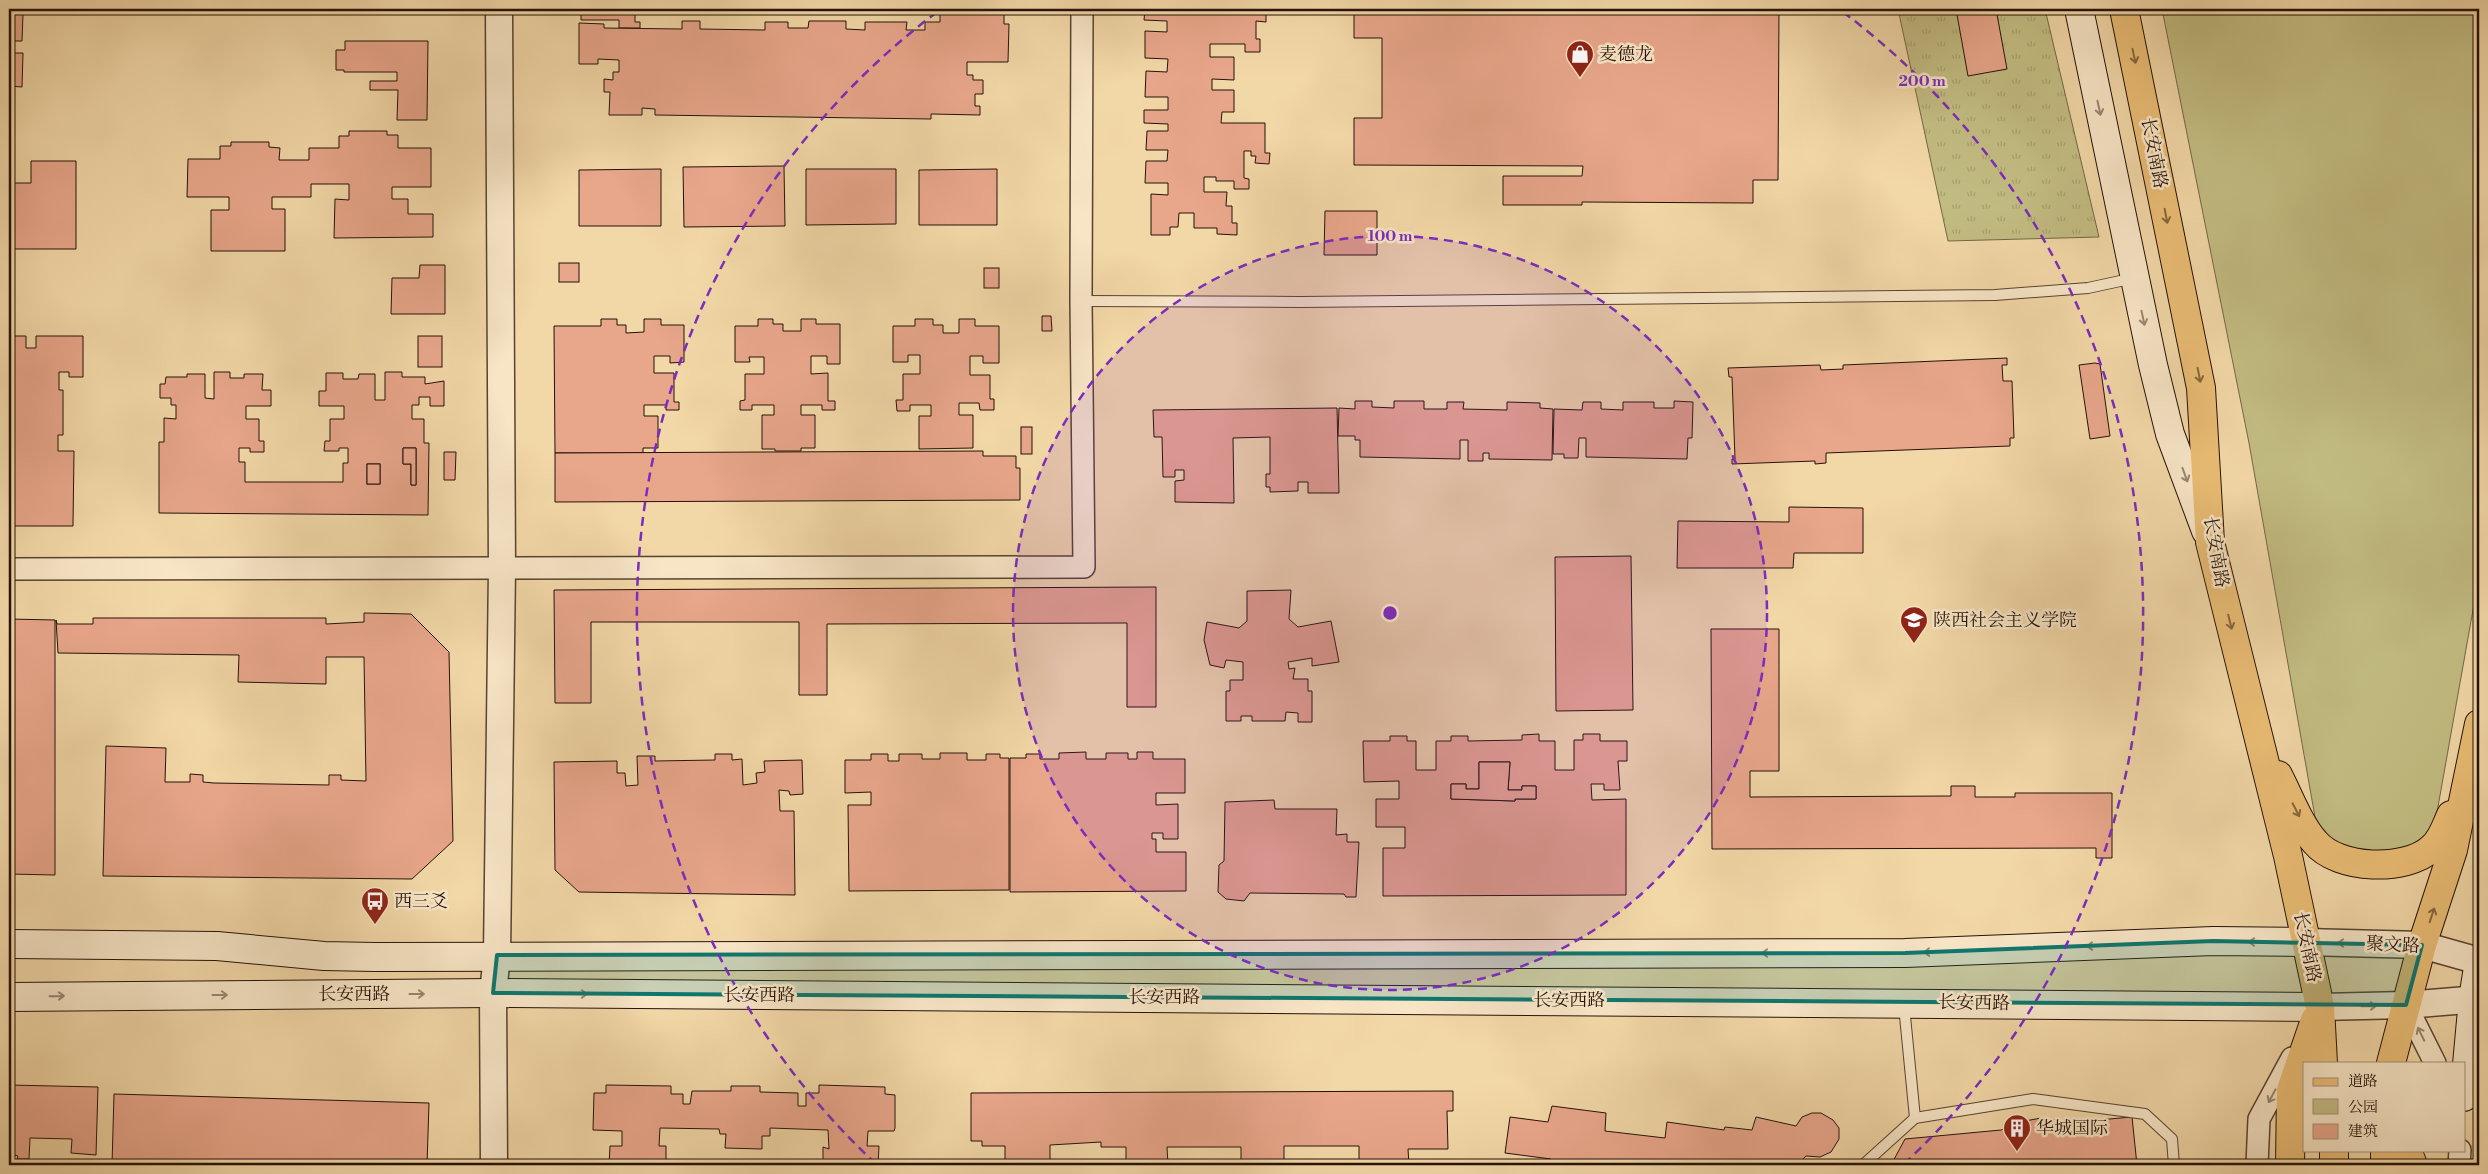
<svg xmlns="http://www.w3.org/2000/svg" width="2488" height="1174" viewBox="0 0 2488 1174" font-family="'Libre Bodoni','Noto Serif SC',serif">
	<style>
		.grass { fill: url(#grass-tufts); stroke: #746745 }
		.park { fill: #c2bc82; stroke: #746745 }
		.building { fill: #e8a68b; stroke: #251208; fill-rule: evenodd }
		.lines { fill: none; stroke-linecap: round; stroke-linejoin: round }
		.service-casing { stroke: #584330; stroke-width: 12 }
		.minor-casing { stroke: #584330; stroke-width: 24 }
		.tertiary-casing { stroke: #584330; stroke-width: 29 }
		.secondary-casing { stroke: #251208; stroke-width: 30 }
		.primary-casing { stroke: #251208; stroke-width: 30 }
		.service { stroke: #f7e5c6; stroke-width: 10 }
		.minor { stroke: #f7e5c6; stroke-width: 21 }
		.tertiary { stroke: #f7e5c6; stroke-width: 26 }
		.secondary { stroke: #f7e5c6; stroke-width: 28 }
		.primary { stroke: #e9bc74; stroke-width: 28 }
		.oneway { stroke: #87673e }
		.oneway2 { stroke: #988670 }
		.marked { fill: #0f766e; fill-opacity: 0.2; stroke: #0f766e; stroke-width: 4; stroke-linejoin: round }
		.ring { fill: none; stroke: #7b2cbf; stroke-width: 2.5; stroke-dasharray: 9 6 }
		.labels { text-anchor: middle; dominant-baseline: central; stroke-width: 5; stroke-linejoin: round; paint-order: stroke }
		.poi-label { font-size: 18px; fill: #251208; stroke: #f7e5c6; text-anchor: start }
		.street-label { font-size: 18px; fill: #251208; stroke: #f7e5c6 }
		.centre { fill: #7b2cbf; stroke: #f7e5c6; stroke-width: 2.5 }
		.ring-label { font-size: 15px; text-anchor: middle; font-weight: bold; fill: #7b2cbf; stroke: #f7e5c6; stroke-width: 5; stroke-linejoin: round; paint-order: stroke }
	</style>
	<defs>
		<pattern id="grass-tufts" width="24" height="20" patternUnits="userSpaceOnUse" patternTransform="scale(1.25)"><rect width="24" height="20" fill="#c2bc82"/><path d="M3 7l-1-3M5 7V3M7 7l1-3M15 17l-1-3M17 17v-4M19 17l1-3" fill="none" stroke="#a7a16f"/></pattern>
	</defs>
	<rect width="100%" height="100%" fill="#f2d7a7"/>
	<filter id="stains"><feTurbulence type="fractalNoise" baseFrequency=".004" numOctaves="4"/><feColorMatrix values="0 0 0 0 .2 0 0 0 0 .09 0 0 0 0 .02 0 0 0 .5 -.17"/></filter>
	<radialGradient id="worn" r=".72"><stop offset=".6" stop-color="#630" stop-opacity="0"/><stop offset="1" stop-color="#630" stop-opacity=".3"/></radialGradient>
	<!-- grass -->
	<polygon class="grass" points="1898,9 2045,9 2099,237 1948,241"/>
	<!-- park -->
	<polygon class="park" points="2162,9 2479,9 2479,576 2436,818 2430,837 2398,853 2347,851 2325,835 2315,817 2249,443"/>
	<!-- building -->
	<g class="building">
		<polygon points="581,9 635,9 635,22 640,22 640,28 619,28 619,20 581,20"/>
		<polygon points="940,9 1004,9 1004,24 1009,24 1008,62 967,62 967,75 973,75 973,80 983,80 983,94 975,94 975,106 980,106 980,115 931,114 931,119 655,115 655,109 642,108 642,115 609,115 610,92 604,92 604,79 613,80 613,72 619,72 619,60 598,59 598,64 579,64 579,23 604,24 604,28 682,29 682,21 700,21 700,29 765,30 765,22 788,22 788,28 808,28 809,21 846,21 846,29 865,30 865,22 907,22 906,30 925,30 925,22 940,22"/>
		<polygon points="1145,9 1266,9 1266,22 1256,21 1256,39 1260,39 1260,52 1245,52 1245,44 1210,44 1210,57 1234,57 1234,80 1212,79 1212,90 1234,90 1234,112 1222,112 1221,123 1265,123 1265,153 1270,153 1269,164 1255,163 1256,156 1251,156 1251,151 1244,151 1244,178 1249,179 1249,189 1234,189 1234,181 1216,181 1216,177 1204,177 1204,192 1227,192 1226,206 1232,206 1232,223 1237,223 1237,235 1217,234 1217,228 1194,228 1194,213 1179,213 1178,227 1170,227 1170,235 1151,235 1151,194 1168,195 1168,183 1145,183 1146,161 1167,161 1168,150 1146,150 1147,131 1168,131 1168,124 1144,123 1144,110 1168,110 1168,97 1145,97 1146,71 1167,72 1168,59 1145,58 1145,31 1167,32 1167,21 1144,20"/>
		<polygon points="1354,9 1779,9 1778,180 1753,180 1753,203 1582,202 1582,205 1503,205 1503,176 1582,176 1583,166 1354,165 1354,118 1382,118 1382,38 1354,38"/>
		<polygon points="1956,9 1996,9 2007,69 1968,76"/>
		<polygon points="9,14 23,14 22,41 10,41 10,53 23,53 22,87 9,86"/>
		<polygon points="345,41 428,41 427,120 397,120 398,90 370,90 370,81 397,81 397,72 344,72 344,70 336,70 336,50 345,50"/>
		<polygon points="349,131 387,131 387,135 398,135 398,148 431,148 431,187 392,187 392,199 408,199 408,214 433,214 433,237 334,238 335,199 349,200 349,184 311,184 311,197 272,197 272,209 285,209 285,251 211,251 211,210 229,210 229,197 187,197 188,159 220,159 220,146 231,146 231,142 269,142 269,147 280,148 279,160 309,160 309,148 339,148 339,136 349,136"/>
		<polygon points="31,161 76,161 76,249 9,249 9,183 31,183"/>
		<polygon points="784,166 785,226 684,227 683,167"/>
		<polygon points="661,169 661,226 579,226 579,170"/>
		<polygon points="806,169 896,169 896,224 806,225"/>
		<polygon points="997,169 997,225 919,225 919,170"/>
		<polygon points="1325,211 1377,211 1377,255 1324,255"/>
		<rect x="559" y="263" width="20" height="19"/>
		<polygon points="420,265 445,265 445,314 391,314 392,278 419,278"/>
		<rect x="984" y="268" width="15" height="20"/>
		<polygon points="1042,316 1051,316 1052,331 1042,331"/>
		<polygon points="601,319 617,319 617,325 626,325 626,333 644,332 644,319 661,319 661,325 684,325 684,362 670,363 670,356 654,356 654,373 674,373 674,402 679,402 679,410 666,410 666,405 644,405 644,416 658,416 658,448 643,448 643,453 555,453 554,326 601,326"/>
		<polygon points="758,319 773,319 773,324 783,324 783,331 801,331 801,319 816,319 816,324 840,324 840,364 827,364 827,356 811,356 811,374 828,373 828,401 835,401 835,410 822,410 822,405 801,405 801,415 815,415 815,448 801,448 801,451 775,451 775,449 762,449 762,415 774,415 774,405 752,405 752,410 740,410 740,401 745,400 745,374 764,374 764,357 749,357 750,362 735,362 735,326 758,326"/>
		<polygon points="915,319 933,319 933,325 943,325 943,333 959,333 959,319 975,319 975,326 999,326 999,363 983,363 983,356 970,356 970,375 990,375 990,399 994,399 994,410 980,410 979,403 959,403 959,415 973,415 973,448 919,449 919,416 931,416 931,405 910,405 910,411 897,411 896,400 903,400 903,374 920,374 920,355 908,355 908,362 893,362 893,326 915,326"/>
		<polygon points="9,336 26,336 26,348 36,348 36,336 83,336 83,377 69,377 69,372 59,372 59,390 63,390 63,435 58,435 58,451 74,451 73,526 9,526"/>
		<rect x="418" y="336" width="24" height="31"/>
		<polygon points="2007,358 2007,365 2002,365 2003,381 2012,381 2014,438 2010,438 2010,446 1826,453 1826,463 1815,464 1815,461 1732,464 1732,459 1735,459 1732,377 1729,377 1728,368 1820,365 1821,370 1843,369 1843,365"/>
		<polygon points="2095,363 2100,364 2110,436 2090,439 2079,365"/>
		<path d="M214,372H230V378H244V374H263L262,390H271V406H246V419H259V441H264V452H250V448H239V462H245V482H343V463H348V448H339V451H324L325,441H330V419H344V406H319V391H326V373H343V379H358L359,374H375V400H385V372H402V377H425V384L444,381V406H430V397H419V405H412V419H424V443H429L428,515L159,513V442H164V418L176,419V405H171V398H160V384H165L166,377H187V374H205V398L214,399ZM403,448H416V485H411V464H403ZM367,464H380V484H367Z"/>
		<polygon points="1355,401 1372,401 1372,407 1394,408 1394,401 1424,401 1424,409 1447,409 1447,402 1464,402 1463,409 1507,410 1507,402 1540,403 1540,408 1553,409 1552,460 1489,459 1489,453 1483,453 1483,461 1468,461 1468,440 1460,440 1460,459 1360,457 1360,440 1355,440 1355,436 1338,436 1339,408 1355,409"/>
		<polygon points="1674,401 1693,402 1692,438 1688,438 1687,459 1586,457 1586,438 1579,438 1578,458 1564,458 1564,454 1553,454 1554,409 1582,410 1583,402 1601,402 1601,409 1623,410 1623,402 1654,402 1654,408 1674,408"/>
		<polygon points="1337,408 1339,493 1308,493 1308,482 1298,482 1298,491 1270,492 1270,487 1266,487 1266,474 1270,474 1270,437 1233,438 1234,503 1175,502 1175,481 1184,480 1184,470 1175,470 1175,477 1163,477 1162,437 1154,437 1153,410"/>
		<rect x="1021" y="427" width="11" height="27"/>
		<polygon points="403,448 416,448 416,485 411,485 411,464 403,464"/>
		<polygon points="983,451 983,456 1016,456 1016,468 1020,468 1020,500 555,502 555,453"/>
		<polygon points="444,452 456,452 455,480 444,480"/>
		<rect x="367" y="464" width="13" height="20"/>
		<polygon points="1789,507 1863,508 1863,553 1794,553 1793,568 1677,568 1678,521 1789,522"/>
		<polygon points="1631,556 1633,710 1556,711 1555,557"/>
		<polygon points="1156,587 1156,707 1127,707 1127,623 827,624 827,695 799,695 799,622 591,622 591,703 555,703 554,590"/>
		<polygon points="1291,590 1289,619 1298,627 1331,621 1339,662 1312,666 1312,658 1288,662 1289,669 1295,668 1293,679 1308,679 1308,691 1312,691 1312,722 1298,722 1298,713 1286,712 1285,721 1252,721 1252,716 1241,716 1241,721 1226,721 1226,691 1230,691 1230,680 1243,680 1243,662 1226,660 1224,668 1210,665 1204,640 1207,622 1239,628 1247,621 1247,591"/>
		<polygon points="364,613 411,614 449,652 453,841 412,879 103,876 106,746 166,748 165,782 190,782 190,774 203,775 203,782 214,783 329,785 329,775 341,775 341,780 366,781 364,657 326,657 326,684 238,682 239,655 58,653 56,620 57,624 93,624 93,618 326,618 326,624 364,622"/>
		<polygon points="9,619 55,620 55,875 9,874"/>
		<polygon points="1711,629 1779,629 1779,771 1750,771 1750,797 1951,796 1951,786 1975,786 1975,797 2015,797 2015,793 2112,793 2112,858 2096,858 2096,848 1712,849"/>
		<path d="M1539,734V741H1555V770H1574V740H1583V734H1600V741H1627V761H1618L1620,790H1604V784H1591L1592,800L1626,799V895L1383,896V848H1405V827H1376V799H1399V781L1364,782L1363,741H1390V736H1407V741H1416V770H1436V741H1451V736H1468V741L1522,740V735ZM1479,762H1510L1508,790H1522V786H1536V799H1515V801L1451,799V784H1466V789H1479Z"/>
		<polygon points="1086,752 1086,759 1106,759 1106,753 1128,753 1128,759 1137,759 1137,752 1153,752 1153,759 1185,759 1185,793 1156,793 1156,805 1178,804 1178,839 1163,839 1163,833 1152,833 1152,839 1156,839 1156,852 1186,852 1186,891 1010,892 1010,758 1026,758 1026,754 1040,754 1040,759 1059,759 1059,753"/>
		<polygon points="940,753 967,753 967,760 986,760 986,754 1000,754 1000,758 1009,758 1009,890 849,891 848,805 871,805 871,792 845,793 845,760 871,760 871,754 888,754 888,761 899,761 899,754 922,754 922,759 940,759"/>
		<polygon points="715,754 732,754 732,760 742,759 743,785 757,783 756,773 765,772 764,761 802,760 803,794 790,795 789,791 779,790 780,811 794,811 795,895 579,892 555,870 554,762 617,761 617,773 625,773 626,786 638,785 637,756 655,756 655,761 715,760"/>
		<polygon points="1479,762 1510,762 1508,790 1522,790 1522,786 1536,786 1536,799 1515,799 1515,801 1451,799 1451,784 1466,784 1466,789 1479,789"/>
		<polygon points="1274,800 1275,809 1337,809 1336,835 1347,834 1347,842 1359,842 1356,897 1346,897 1344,894 1250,893 1244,901 1226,899 1218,892 1219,865 1224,861 1225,802"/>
		<polygon points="9,1085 98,1087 96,1155 71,1153 72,1139 30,1138 29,1159 17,1159 18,1156 9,1154"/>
		<polygon points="606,1085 671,1086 671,1094 683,1094 683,1104 690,1104 692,1091 731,1091 731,1086 760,1086 760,1092 798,1093 798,1106 806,1106 806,1093 819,1093 819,1085 885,1087 885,1094 895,1095 895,1128 894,1131 868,1131 867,1146 879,1146 878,1165 823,1165 823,1147 829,1149 828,1130 770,1128 770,1136 762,1136 762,1149 725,1148 726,1134 720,1134 719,1129 660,1128 659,1146 666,1146 666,1165 609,1165 610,1146 622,1146 622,1131 593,1130 594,1093 606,1093"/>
		<polygon points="1453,1091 1453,1111 1447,1111 1448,1149 1408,1149 1409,1165 1359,1165 1359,1146 1284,1146 1284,1165 1241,1165 1241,1147 1167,1147 1168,1165 1126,1165 1126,1147 1101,1147 1101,1142 1050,1145 1050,1165 1005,1165 1005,1146 982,1146 982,1141 971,1141 971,1093"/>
		<polygon points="114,1094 429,1103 427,1165 112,1165"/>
		<polygon points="1552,1106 1606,1113 1605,1131 1665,1138 1667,1122 1724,1130 1725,1127 1752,1130 1756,1117 1796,1126 1802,1117 1812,1113 1821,1113 1833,1120 1839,1128 1839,1139 1831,1152 1820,1157 1806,1156 1797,1165 1643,1165 1617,1161 1616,1165 1551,1165 1551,1159 1505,1153 1510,1117 1548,1122"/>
		<polygon points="2132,1117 2137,1165 1891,1165 1905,1139 2001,1130 2025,1121 2041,1118 2075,1122"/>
	</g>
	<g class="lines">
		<!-- service casing -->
		<g class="service-casing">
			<g id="service">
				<polyline points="1081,301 1300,302 1995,295 2088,288 2134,278"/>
				<polyline points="1904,1006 1915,1118"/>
				<polyline points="1863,1165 1915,1118 2033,1099 2145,1114 2172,1139 2174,1165"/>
			</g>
		</g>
		<!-- minor casing -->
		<g class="minor-casing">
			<g id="minor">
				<polyline points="9,569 1084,567 1081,301 1082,9"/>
				<polyline points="2406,1005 2435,1063"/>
				<polyline points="2257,1165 2259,1119 2292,1058"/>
				<polyline points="2459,1165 2460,1150"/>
			</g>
		</g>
		<!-- tertiary casing -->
		<g class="tertiary-casing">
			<g id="tertiary">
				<polyline points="2305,942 2422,945 2479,961"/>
				<polyline points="2320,1007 2406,1005 2479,999"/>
				<polyline points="494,1165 493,993 497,955 502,568 499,9"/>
			</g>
		</g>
		<!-- secondary casing -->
		<g class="secondary-casing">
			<g id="secondary">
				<polyline points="2079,9 2153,365 2170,434 2206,531"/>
				<polyline points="9,944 217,946 324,956 375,957 1905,953 2213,941 2305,942"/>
				<polyline points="9,997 493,993 2320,1007"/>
				<polyline points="2464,1097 2473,999 2479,961"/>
			</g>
		</g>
		<!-- primary casing -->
		<g class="primary-casing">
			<g id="primary">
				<polyline points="2124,9 2201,388 2210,542 2288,856 2320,1007 2323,1063"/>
				<path d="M2278,775C2289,796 2299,824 2315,842C2338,870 2406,872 2432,848C2442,840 2446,826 2451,815"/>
				<polyline points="2391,1063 2422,945 2453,850 2479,724"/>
				<polyline points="2407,1150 2413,1165"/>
				<polyline points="2290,1165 2291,1090 2315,1020"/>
				<polyline points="2334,1165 2334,1150"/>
				<polyline points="2385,1165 2385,1150"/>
			</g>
		</g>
		<!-- service -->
		<use href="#service" class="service"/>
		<!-- minor -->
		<use href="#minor" class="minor"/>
		<!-- tertiary -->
		<use href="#tertiary" class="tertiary"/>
		<!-- secondary -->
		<use href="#secondary" class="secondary"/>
		<!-- primary -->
		<use href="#primary" class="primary"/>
	</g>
	<!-- one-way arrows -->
	<defs><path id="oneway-shaft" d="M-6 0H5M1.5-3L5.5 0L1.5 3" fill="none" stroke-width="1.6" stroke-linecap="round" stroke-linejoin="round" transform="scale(1.25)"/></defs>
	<g class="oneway">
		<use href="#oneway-shaft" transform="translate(2134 56) rotate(78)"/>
		<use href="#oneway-shaft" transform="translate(2166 216) rotate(79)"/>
		<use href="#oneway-shaft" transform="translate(2199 375) rotate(79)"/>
		<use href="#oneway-shaft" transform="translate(2230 622) rotate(76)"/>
		<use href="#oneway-shaft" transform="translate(2296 810) rotate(63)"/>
		<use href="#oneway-shaft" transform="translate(2432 915) rotate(-72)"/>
	</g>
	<g class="oneway2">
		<use href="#oneway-shaft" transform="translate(2099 108) rotate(78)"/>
		<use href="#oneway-shaft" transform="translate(2143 318) rotate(78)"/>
		<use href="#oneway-shaft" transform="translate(2185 475) rotate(70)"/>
		<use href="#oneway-shaft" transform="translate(2256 942) rotate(-179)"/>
		<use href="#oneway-shaft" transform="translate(2345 943) rotate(-179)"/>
		<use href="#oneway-shaft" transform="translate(2094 946) rotate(178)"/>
		<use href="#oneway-shaft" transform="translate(1931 952) rotate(178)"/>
		<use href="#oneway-shaft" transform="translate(1769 953) rotate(180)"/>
		<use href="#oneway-shaft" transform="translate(417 994)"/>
		<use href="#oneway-shaft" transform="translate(580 994)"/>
		<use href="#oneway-shaft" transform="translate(220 995)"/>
		<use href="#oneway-shaft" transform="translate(57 996) rotate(-1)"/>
		<use href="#oneway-shaft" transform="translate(2369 1006) rotate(-1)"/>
		<use href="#oneway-shaft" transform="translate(2421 1034) rotate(-116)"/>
		<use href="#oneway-shaft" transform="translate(2272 1096) rotate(118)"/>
	</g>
	<!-- marked area -->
	<path class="marked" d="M2213,941L2422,945L2406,1005L493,993L497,955L1905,953Z"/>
	<!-- distance rings -->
	<circle cx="1390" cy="613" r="377" fill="#7b2cbf" fill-opacity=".12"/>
	<g class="ring">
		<circle cx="1390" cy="613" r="377"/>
		<path d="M876 1164A753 753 0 0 1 937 12M1843 12A753 753 0 0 1 1904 1164"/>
	</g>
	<!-- icons -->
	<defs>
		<g id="shop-pin" transform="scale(1.4375)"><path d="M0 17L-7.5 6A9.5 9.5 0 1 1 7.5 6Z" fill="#8f2418" stroke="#f7e5c6"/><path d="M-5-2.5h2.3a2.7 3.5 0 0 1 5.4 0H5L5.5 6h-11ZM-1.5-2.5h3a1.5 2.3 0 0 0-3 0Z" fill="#fff"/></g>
		<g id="school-pin" transform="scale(1.4375)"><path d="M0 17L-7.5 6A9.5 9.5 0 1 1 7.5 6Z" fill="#8f2418" stroke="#f7e5c6"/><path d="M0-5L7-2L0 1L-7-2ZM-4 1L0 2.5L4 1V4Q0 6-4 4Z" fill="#fff"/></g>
		<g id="bus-pin" transform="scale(1.4375)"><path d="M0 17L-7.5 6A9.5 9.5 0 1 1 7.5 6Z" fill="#8f2418" stroke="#f7e5c6"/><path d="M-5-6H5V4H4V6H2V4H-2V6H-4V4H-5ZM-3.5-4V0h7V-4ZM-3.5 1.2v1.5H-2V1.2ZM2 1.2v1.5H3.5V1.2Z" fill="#fff"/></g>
		<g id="building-pin" transform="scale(1.4375)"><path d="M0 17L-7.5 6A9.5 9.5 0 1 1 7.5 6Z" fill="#8f2418" stroke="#f7e5c6"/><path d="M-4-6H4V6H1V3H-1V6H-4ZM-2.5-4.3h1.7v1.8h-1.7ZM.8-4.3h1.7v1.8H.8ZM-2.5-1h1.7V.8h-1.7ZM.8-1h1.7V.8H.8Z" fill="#fff"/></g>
	</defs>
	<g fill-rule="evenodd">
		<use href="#shop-pin" x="1580" y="54"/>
		<use href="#school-pin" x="1914" y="620"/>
		<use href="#bus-pin" x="375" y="901"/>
		<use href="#building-pin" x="2017" y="1128"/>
	</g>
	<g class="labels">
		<!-- poi labels -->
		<g class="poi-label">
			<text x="1599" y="54">麦德龙</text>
			<text x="1933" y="620">陕西社会主义学院</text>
			<text x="394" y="901">西三爻</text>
			<text x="2036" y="1128">华城国际</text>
		</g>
		<!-- street labels -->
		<g class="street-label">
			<text transform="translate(2154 153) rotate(79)">长安南路</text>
			<text transform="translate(2216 552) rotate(80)">长安南路</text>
			<text transform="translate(2393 945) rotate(3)">聚文路</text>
			<text transform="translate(2307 947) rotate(78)">长安南路</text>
			<text x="354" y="994">长安西路</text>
			<text x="759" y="995">长安西路</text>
			<text x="1164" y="997">长安西路</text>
			<text x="1569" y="1000">长安西路</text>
			<text transform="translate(1974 1003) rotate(1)">长安西路</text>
		</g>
	</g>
	<circle cx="1390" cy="613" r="8" class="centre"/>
	<g class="ring-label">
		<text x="1922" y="86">200 m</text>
		<text x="1390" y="241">100 m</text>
	</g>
	<!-- margin -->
	<rect width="2488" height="1174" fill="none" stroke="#f2d7a7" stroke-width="30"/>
	<rect x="10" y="10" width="2468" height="1154" fill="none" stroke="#251208" stroke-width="2.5"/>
	<rect x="15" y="15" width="2458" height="1144" fill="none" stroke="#251208"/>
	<!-- legend -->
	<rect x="2303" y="1062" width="162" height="90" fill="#f7e5c6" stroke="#a3917a"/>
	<rect x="2313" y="1078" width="25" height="8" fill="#e9bc74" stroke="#a3917a"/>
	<text x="2348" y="1086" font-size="15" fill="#251208">道路</text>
	<rect x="2313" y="1099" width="25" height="15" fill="#c2bc82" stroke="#a3917a"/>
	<text x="2348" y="1112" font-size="15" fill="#251208">公园</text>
	<rect x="2313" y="1124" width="25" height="15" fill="#e8a68b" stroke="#a3917a"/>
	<text x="2348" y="1136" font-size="15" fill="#251208">建筑</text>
	<rect width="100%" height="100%" filter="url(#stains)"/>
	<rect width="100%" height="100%" fill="url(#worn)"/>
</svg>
